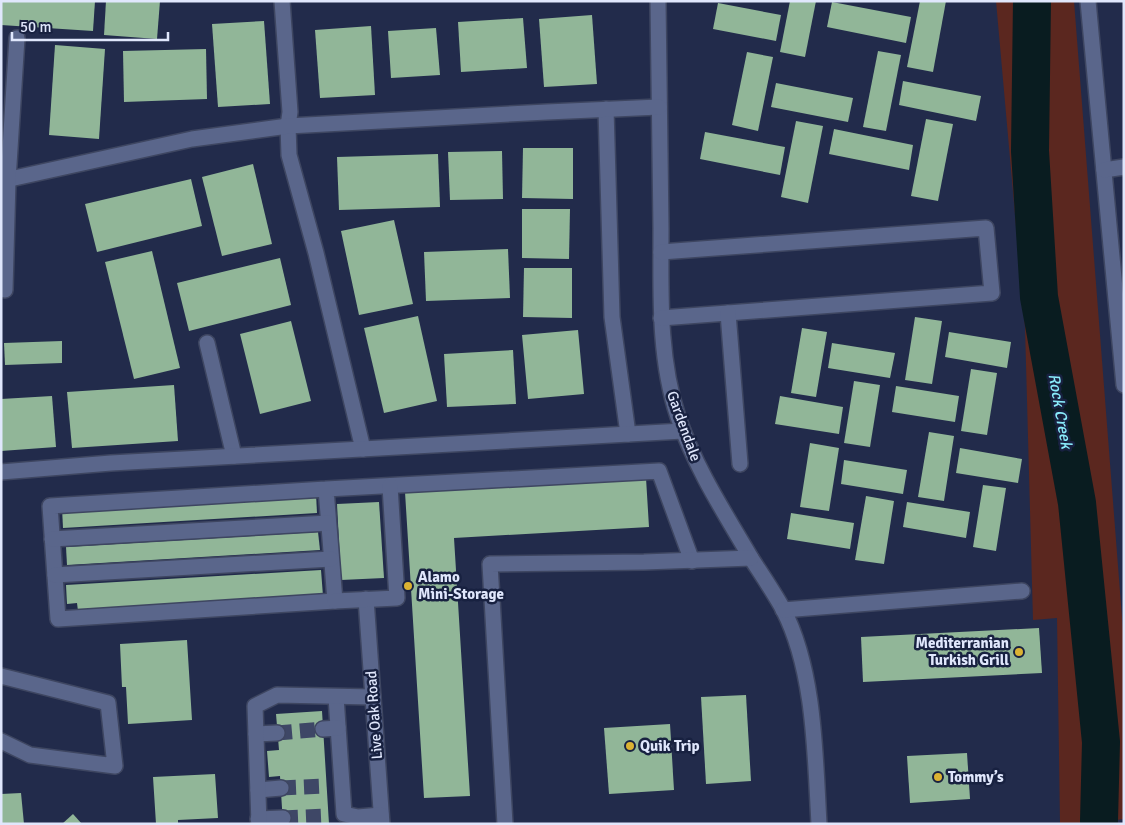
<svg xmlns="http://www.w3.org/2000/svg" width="1125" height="825" viewBox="0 0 1125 825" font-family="Signika,sans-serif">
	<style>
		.green { fill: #5b271f }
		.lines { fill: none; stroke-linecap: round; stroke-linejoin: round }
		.river { stroke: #091c20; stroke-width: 38 }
		.building { fill: #91b698 }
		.minor-tunnel { stroke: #3e4766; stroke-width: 15; stroke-dasharray: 15 8; stroke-linecap: butt }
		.minor-casing { stroke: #3e4661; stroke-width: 18 }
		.minor { stroke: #5a668b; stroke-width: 15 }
		.poi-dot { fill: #dbb233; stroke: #182140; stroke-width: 2 }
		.labels { text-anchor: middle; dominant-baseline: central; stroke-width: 5; stroke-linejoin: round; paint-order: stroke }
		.street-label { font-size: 15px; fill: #e0e7fc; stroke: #182140 }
		.poi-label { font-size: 15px; font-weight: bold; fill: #e0e7fc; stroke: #182140; text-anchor: start }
		.water-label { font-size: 16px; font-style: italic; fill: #89ebfb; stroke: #182140 }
	</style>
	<rect width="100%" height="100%" fill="#222b4b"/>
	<!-- green -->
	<polygon class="green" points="996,1 1074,1 1124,643 1124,819 1086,824 1060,824 1057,618 1033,620 1025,327"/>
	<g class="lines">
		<!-- river -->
		<polyline class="river" points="1032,1 1030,151 1039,297 1077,503 1101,742 1099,821"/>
	</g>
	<!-- building -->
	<g class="building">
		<polygon points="1,1 95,1 93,31 1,25"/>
		<polygon points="106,1 160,1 157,39 104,35"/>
		<polygon points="790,1 816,1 805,57 780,52"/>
		<polygon points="920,1 946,1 933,72 907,67"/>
		<polygon points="832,2 911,17 906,43 827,27"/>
		<polygon points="718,3 781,15 776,41 713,29"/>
		<polygon points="592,15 597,84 544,87 539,19"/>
		<polygon points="523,18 527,68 461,72 458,22"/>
		<polygon points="264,21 270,104 218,107 212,24"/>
		<polygon points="371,26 375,95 320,98 315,30"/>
		<polygon points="436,28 440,75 391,78 388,31"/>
		<polygon points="55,45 105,49 99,139 49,135"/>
		<polygon points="206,49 207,99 124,102 123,51"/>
		<polygon points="878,51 901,55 886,131 863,127"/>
		<polygon points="747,52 773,57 758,131 732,125"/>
		<polygon points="903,81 981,96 976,121 899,105"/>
		<polygon points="776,83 853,98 848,122 771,107"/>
		<polygon points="926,119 953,124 938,201 911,196"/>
		<polygon points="796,121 823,126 808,203 781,197"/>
		<polygon points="834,129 913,145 909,170 829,154"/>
		<polygon points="705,132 785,147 780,175 700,159"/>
		<polygon points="523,148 573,148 573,199 522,198"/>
		<polygon points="502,151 503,199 450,200 448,152"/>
		<polygon points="438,154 440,207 339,210 337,157"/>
		<polygon points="253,164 272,244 222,256 202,177"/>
		<polygon points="191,179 202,226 97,252 85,204"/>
		<polygon points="522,209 570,209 569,259 522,258"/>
		<polygon points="394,220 413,304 359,315 341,231"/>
		<polygon points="508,249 510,298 426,301 424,252"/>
		<polygon points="152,251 180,368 134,379 105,262"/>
		<polygon points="280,258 291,305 189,331 177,283"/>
		<polygon points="524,268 572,268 572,318 523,317"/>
		<polygon points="418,316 437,401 384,413 364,328"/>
		<polygon points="915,317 942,321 932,384 905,380"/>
		<polygon points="291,321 311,401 260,414 240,334"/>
		<polygon points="802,328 827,332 816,397 791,393"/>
		<polygon points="578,330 584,394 528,399 522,335"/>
		<polygon points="949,332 1011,342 1007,368 945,357"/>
		<polygon points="62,341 62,363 5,365 4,343"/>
		<polygon points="832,343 895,353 890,378 828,368"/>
		<polygon points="513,350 516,404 447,407 444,354"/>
		<polygon points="971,369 997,373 987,435 961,431"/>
		<polygon points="854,381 880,385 870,447 844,443"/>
		<polygon points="174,385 178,441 72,448 67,392"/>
		<polygon points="896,386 959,396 955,422 892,412"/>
		<polygon points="52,396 56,447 1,451 1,399"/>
		<polygon points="780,396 843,407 839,434 775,424"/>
		<polygon points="929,432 954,436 944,501 918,497"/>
		<polygon points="810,443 839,448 829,511 800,507"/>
		<polygon points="960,448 1022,459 1018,483 956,473"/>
		<polygon points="844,460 907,470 903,494 841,484"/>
		<polygon points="646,478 649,527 454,538 470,796 424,798 405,492"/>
		<polygon points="983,485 1006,488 996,551 973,547"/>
		<polygon points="316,494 317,513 63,528 62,508"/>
		<polygon points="866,496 894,501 884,564 855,560"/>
		<polygon points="379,502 384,578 341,580 337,504"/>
		<polygon points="907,502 970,512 966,538 903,527"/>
		<polygon points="791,513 854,523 850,549 787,539"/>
		<polygon points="318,532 320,550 67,565 66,547"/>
		<polygon points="321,570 323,596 78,611 77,603 67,604 66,585"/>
		<polygon points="1039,628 1042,673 863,682 861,637"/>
		<polygon points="187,640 192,720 128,724 126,687 122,687 120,644"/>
		<polygon points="746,695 751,781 706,784 701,697"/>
		<polygon points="322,711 329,824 283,824 280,776 269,777 267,751 279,750 276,714"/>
		<polygon points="670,724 674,790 609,794 604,728"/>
		<polygon points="967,753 970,799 910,803 907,756"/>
		<polygon points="215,774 218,818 178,820 178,824 156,824 153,777"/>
		<polygon points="21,793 24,824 1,824 1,794"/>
		<polygon points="73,814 82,824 62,824"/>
	</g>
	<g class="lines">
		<!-- minor-tunnel -->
		<g class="minor-tunnel">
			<polyline points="277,733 323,729"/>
			<polyline points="281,788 327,786"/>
			<polyline points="283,818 329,816"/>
		</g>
		<!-- minor casing -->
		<g class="minor-casing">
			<g id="minor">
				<polyline points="282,1 290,112 288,126 289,155 316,253 363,449"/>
				<path d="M658,1C659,77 660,153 661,229C661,291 658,357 678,417C695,467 724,512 751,558C762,575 773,591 783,609C815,671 815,755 819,824"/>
				<polyline points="1088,1 1124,385"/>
				<polyline points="606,109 612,317 628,434"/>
				<polyline points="1104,170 1124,167"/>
				<polyline points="1,181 192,139 288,126 547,112 659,107"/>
				<polyline points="661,252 986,228 992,293 661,318"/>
				<polyline points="5,290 8,180 17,38"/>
				<polyline points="728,313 740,464"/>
				<polyline points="207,343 234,456"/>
				<polyline points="1,472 111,463 683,431"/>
				<polyline points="326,489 50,506 58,619 335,601 326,489 659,471 692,561"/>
				<polyline points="52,539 328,523"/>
				<polyline points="55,575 331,559"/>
				<polyline points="366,599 382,824"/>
				<polyline points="335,601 397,598 390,486"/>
				<polyline points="783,610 1022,591"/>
				<polyline points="1,676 108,703 115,766 30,755 1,741"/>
				<polyline points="336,697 344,814 358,817 381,815"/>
				<polyline points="323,729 338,728"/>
				<polyline points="256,734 277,733"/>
				<polyline points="258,790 281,788"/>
				<polyline points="258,819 283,818"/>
				<polyline points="259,824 255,706 277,695 373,697"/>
				<polyline points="505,824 490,564 644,562 751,558"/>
			</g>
		</g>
		<!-- minor -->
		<use href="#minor" class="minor"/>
	</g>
	<!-- markers -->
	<g class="poi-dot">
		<circle cx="408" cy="586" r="5"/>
		<circle cx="1019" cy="652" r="5"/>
		<circle cx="630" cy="746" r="5"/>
		<circle cx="938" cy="777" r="5"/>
	</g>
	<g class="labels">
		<!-- street labels -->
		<g class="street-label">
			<text transform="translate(684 426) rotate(70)">Gardendale</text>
			<text transform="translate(374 715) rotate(-94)">Live Oak Road</text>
		</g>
		<!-- poi labels -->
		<g class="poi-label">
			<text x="418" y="577">Alamo<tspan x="418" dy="17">Mini-Storage</tspan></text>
			<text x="1009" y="643" text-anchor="end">Mediterranian<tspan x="1009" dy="17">Turkish Grill</tspan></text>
			<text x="640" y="746">Quik Trip</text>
			<text x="948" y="777">Tommy’s</text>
		</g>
		<!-- water labels -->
		<g class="water-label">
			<text transform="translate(1060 411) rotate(80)">Rock Creek</text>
		</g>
	</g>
	<!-- border -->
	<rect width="1125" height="825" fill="none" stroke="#e0e7fc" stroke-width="5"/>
	<!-- scale -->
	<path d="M12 32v8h156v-8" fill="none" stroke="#e0e7fc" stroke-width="2.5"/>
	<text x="20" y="32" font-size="15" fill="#e0e7fc" stroke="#182140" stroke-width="4" paint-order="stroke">50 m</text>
</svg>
